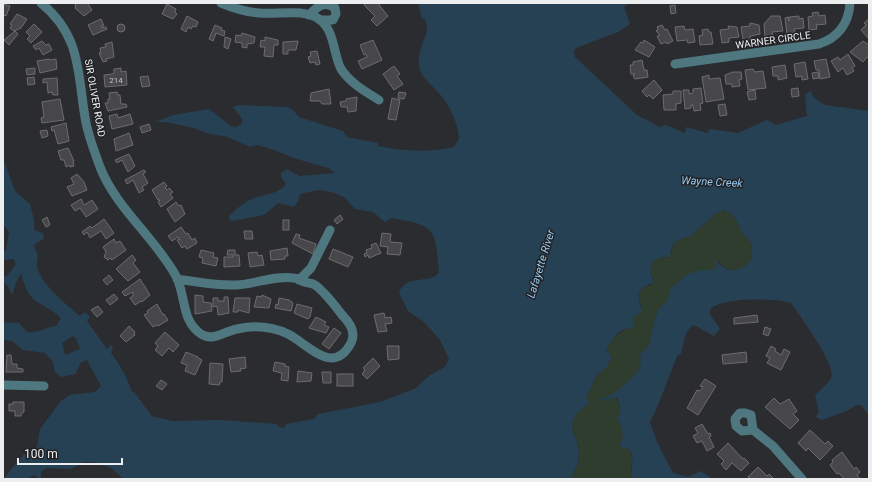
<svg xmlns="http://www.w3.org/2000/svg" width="872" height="482" viewBox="0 0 872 482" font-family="Roboto,sans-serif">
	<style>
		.green { fill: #2f3d2e }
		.water { fill: #274154; fill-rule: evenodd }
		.building { fill: #474649; stroke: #6e6c6f }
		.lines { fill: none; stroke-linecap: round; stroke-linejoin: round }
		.minor { stroke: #4e7780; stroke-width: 9 }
		.labels { text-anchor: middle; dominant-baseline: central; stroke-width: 3; stroke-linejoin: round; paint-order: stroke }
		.number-label { font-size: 8px; fill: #c4c4c6 }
		.street-label { font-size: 10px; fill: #edeef0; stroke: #212225 }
		.water-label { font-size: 11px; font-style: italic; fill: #97c9f0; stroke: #212225 }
	</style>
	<rect width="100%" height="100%" fill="#2b2c2f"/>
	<!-- green -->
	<path class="green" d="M726,210C736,217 737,221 742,232C745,239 752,236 752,252C753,272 728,275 718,261L715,262L717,265L714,270H701L671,288L667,301L658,309L648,346L640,355L641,361L637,375L617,392L599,400L616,398C620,406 623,410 617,418L623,431L622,442C640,461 627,459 633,479H571C572,473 577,467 578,462C585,432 555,429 588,403L586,398L596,376L606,368C607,362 606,355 607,349C607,343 621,331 627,329L633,317L642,307L638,295L642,288L651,285L654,280L650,271L653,261L661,257L667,258L671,254L674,242L692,235L715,214Z"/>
	<!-- water -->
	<path class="water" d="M418,3H629L624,7L630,24L618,32L576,48L574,51L575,57L637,115L660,127L666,125L685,133L686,127L707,133L710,129L738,133L767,120L776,125L803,117L807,116L805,95L810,91L814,98L825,105L869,111V415L861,405H857C844,413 834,416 821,420L816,417L819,411L815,396C819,390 828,384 831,378C837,365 799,315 791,303C775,298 719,297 710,310V314L720,329L714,336L694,325C684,330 684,344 681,354L677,356C668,378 661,401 650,422L657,442L673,473L688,477L701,471L713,479H633C628,463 641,450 619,446C626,437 622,426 617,418C623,410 620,406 617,398L597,401C612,395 616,392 627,382C636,374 643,369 640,355L648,346L658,309L667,301L671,288L688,274L701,270H714L717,265L714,262L717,261C729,278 755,269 752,249C750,235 745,239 742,232C737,221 736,217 725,210L715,214L692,235L674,242L669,257H661L653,261L650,271L654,282L642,288L638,295L642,312L633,317L634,326C630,330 626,328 621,331C616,334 609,344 606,350L612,357L606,368L596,376L586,398L589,403C555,429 584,432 578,462C577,467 572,473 571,479H123L113,469L94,462H84L71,469L46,468L41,472V479L34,475L26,479H5C6,474 19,461 24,454L31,456L36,452L40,429L61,401L70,395L95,392L101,386L87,360L81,362L75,374L61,377L55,372L53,362L45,353L23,350L12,341L3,340V322L19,323L27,332C38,334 46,327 56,326L61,318C39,298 30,308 21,273L16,283L12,295L8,286L3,282V276L6,277L16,264L13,259L3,260V252L6,250L9,232L4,225L3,219V158L15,191L30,204L34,220V230L43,233L44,239L36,243L34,246L38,256C29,276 67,305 80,316L85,312L90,317L87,321L107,349L111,345L113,348L111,353C120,365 127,377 132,392H134L152,416L172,421L221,420L277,424V426L284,428L286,424L314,419L318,414L380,402L409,391L416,388L430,375L445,367L449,359L440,340L424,322L408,311L399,293C406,273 428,285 439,273C435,228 437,226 392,218L385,222L373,212L355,209L344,197L331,192L318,190L300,194L298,201L294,207L278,203L264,215L232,221L229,219V216C236,209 243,203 252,199C263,194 278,195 286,184L281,177V173L287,169L299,176L335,173L328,168L297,159L268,148L257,145L250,147L228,137L210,134L194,128L166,122H155L173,115L209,109L231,126L236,127L242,124V119L233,107L239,105L287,107L292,109L299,117L343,131L347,137L378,143V146C403,151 428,153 454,147L459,138C458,122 448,102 437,91C431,84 423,79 420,70C416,58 422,45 426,34C428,30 426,23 425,19L422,18ZM73,336L76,338L80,349L65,355L62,343Z"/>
	<!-- building -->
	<g class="building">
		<polygon points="76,3 87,3 92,10 84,16 75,8"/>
		<polygon points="366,3 381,3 379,5 388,16 377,26 371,20 375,16 364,5"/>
		<polygon points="3,4 10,6 6,16 3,15"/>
		<polygon points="167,4 176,9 175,12 177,14 173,19 162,14"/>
		<polygon points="675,5 676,13 671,14 670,6"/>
		<polygon points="818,12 819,16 825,15 826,24 816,25 817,29 809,30 808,17 813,16 812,13"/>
		<polygon points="17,14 27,19 21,28 14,31 10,28 12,25 10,24"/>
		<polygon points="187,16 198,22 196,27 193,26 191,29 188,27 186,32 181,29"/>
		<polygon points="771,16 780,16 783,31 772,32 773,36 765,37 764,24"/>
		<polygon points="799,16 799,19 803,18 804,28 794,29 795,33 787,34 785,18 788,17 789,21 789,17"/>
		<polygon points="101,19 104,26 101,26 102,28 106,27 107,29 93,35 88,25"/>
		<polygon points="869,19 869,39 861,30 866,25 864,23"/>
		<polygon points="750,23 759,25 760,34 750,36 751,39 743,40 741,27 750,26"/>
		<circle cx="121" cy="28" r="4"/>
		<polygon points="34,24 42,32 31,43 27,39 30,36 26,32"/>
		<polygon points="215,25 222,28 221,30 225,31 224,36 216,33 213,41 209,39"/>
		<polygon points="662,25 665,30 667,29 673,41 667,44 666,42 661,44 657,36 660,35 656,31 658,30 657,27"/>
		<polygon points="684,26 685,30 693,29 695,42 688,43 687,40 677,41 675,27"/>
		<polygon points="728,26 737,27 739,37 729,38 729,42 722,43 720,30 729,29"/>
		<polygon points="708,29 709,32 711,32 713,44 700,45 699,36 703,35 702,30"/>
		<polygon points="15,31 18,34 9,45 4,40"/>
		<polygon points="242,33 255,37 254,43 247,44 247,48 242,47 242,43 235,42 236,35 241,36"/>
		<polygon points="225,37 231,39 228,49 224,47"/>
		<polygon points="265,37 278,40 278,45 274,45 273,57 264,56 265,47 260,47 261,40 265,41"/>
		<polygon points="373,40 382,60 362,69 358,61 367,57 366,54 364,55 360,45"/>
		<polygon points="644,40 655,47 649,57 635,50 641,42 643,43"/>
		<polygon points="42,41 46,45 49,44 52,50 43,55 39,48 36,50 33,46"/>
		<polygon points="298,41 296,50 288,50 288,54 283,54 283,42"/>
		<polygon points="863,41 869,45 869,59 867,57 863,62 850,52"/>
		<polygon points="112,42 114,57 106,59 107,61 103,62 99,53 101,53 100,48 106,47 105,44"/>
		<polygon points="317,51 320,64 316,65 315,62 310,63 308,57 311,56 310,52"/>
		<polygon points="848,54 855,66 852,68 854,71 847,75 843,68 838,72 831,61 838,57 840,60"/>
		<polygon points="49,59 49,60 56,59 57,69 40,73 37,61"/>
		<polygon points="826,59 830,77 820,79 819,70 816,70 814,61"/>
		<polygon points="642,60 644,70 647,70 648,77 635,79 633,76 635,74 631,74 630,65 633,65 633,62"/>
		<polygon points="805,62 808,79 802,80 802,76 796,77 794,64"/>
		<polygon points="785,65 787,78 778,80 778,76 773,76 772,67"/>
		<polygon points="394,66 400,74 397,76 403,84 394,90 383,74"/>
		<polygon points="35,68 35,74 27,75 26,69"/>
		<polygon points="121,68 121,72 126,71 127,85 105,87 104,75 112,74 114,73 114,69"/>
		<polygon points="753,69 755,72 763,71 766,88 748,90 745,70"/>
		<polygon points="733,72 741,72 742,79 739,80 740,86 732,87 732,84 726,84 725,75"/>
		<polygon points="818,72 819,78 813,79 812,73"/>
		<polygon points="709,75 709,79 720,78 724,99 706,102 702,77"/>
		<polygon points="148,76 150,86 142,87 140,77"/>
		<polygon points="34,77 35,84 28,85 27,78"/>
		<polygon points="57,78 58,95 53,95 52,92 48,93 47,82 43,83 43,79"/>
		<polygon points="654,80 662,90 653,99 649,95 647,97 642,91"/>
		<polygon points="701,88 703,103 700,104 701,110 694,111 693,105 691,105 691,108 685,109 683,90 689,90 689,94 693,93 693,89"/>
		<polygon points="798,88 799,96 792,97 791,89"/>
		<polygon points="329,89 331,104 322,104 320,101 310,101 311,93"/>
		<polygon points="755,90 756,99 749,100 747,92"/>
		<polygon points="673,91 681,91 681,103 676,104 676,110 664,110 663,95 673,94"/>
		<polygon points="117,92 118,95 120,95 121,104 126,104 127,107 108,111 105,103 108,103 108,99 110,99 109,93"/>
		<polygon points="399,92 406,93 404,99 398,98"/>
		<polygon points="357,97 356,111 348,112 347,107 341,107 340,102 346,101 346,99"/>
		<polygon points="392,98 400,100 396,120 388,119"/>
		<polygon points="60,99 64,120 42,123 41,118 44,117 42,102"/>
		<polygon points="725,104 727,115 720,116 718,105"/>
		<polygon points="117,114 118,118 130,114 133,124 112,129 109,116"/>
		<polygon points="66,123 69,141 58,144 54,130 52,131 51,127"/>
		<polygon points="149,124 151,130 142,133 140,127"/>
		<polygon points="47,130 48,136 42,138 40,131"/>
		<polygon points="129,133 133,145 116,151 114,139"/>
		<polygon points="68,148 74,161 73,161 74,166 70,167 70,165 66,167 64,160 61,160 58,151"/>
		<polygon points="129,154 135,166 128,172 122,160 117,163 115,160"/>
		<polygon points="144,170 146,172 143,174 148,183 142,187 144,190 139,193 133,180 127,184 125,180"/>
		<polygon points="77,174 84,182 87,190 72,196 67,187 74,184 71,178"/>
		<polygon points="164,182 167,186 165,188 167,190 169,188 173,192 170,194 173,198 161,207 158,202 160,200 158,200 152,190"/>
		<polygon points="81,199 84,205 92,200 98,209 86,217 80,208 75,211 71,205"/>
		<polygon points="176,202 179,206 181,205 185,214 175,222 167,209"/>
		<polygon points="340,215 343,219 337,224 334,220"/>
		<polygon points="47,217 50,225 46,227 42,220"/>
		<polygon points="104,219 114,233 106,239 101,231 90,238 87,232 84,235 82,232 90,226 92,228"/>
		<rect x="283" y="220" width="6" height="10"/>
		<polygon points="181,227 186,234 188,233 192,240 195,238 197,243 187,249 185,246 182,248 177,240 180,239 178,237 172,241 168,236"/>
		<polygon points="244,231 252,231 253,239 245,239"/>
		<polygon points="382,233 391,234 390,242 402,243 400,255 387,254 388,247 380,246"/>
		<polygon points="296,234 300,235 299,238 316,244 313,254 292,243"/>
		<polygon points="114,239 116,243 120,241 126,250 112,260 110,258 108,260 104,257 106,252 103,247"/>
		<polygon points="376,243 381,253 369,258 368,255 365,257 364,254 367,253 366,250 372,248 371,245"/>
		<polygon points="287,248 288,256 285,256 285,259 271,260 270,251"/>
		<polygon points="333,249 353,257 348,267 329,259"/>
		<polygon points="201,250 214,253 213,257 218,258 216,266 202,263 203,258 199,257"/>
		<polygon points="228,250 235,250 235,255 239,255 240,266 224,267 224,257 233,257 233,255 227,255"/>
		<polygon points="257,252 258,256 262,255 264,265 250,267 248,253"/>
		<polygon points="132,255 136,260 133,263 140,272 128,281 116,269"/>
		<polygon points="109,275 113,280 107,285 103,280"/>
		<polygon points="140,279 150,295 142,302 141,301 135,305 130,298 133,296 133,292 125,296 122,292"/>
		<polygon points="114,294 118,299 110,305 106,300"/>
		<polygon points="195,295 203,296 203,302 211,303 212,311 195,314"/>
		<polygon points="262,295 271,299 269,308 254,307 257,296 262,297"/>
		<polygon points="224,297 228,297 229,313 218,315 217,306 213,307 213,298 218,298 218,301 224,301"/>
		<polygon points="235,298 250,298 249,313 238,310 238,312 233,312"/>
		<polygon points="279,298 289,300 293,303 291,311 275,308 276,304 278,305"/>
		<polygon points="157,304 163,315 164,314 168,320 158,326 157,325 153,327 144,315 148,313 147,311"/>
		<polygon points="297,304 312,308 310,317 308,319 294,313"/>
		<polygon points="98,306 103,312 97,317 91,310"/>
		<polygon points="384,313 385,318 391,317 392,323 385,324 387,331 378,332 374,315"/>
		<polygon points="757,315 758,322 734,324 734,318"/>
		<polygon points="316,317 326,322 324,325 329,327 326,333 309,328"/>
		<polygon points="129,326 135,332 134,334 135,335 126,342 120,336"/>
		<polygon points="765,327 771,329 768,336 763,334"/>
		<polygon points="334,328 341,333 329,349 322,344"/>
		<polygon points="165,332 179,345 173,352 169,348 162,356 155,350 158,346 155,343"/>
		<polygon points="387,346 399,346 399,359 388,360"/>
		<polygon points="771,346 776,349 775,351 781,355 784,349 790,352 781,370 767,363 770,358 766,356"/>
		<polygon points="186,352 198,357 198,358 202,360 195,375 185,371 187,365 181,363"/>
		<polygon points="746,352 747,362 723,364 722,355"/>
		<polygon points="7,355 11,355 12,364 17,364 17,368 23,369 23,372 6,372"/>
		<polygon points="245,357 246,368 240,369 241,371 231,372 229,359"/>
		<polygon points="373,358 380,366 367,379 362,374 365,370 363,368"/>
		<polygon points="275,362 285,364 285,366 289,367 288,381 281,380 282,373 273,371"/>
		<polygon points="210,363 223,364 222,382 220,382 219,385 209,384"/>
		<polygon points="298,371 312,373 311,381 297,382"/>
		<polygon points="322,372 331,372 331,383 323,383"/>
		<rect x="337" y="374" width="16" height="12"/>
		<polygon points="705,379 716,386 698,415 687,408 697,390 700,391 703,387 700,386"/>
		<polygon points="161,380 167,384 162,390 156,386"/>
		<polygon points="774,398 780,404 789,399 797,411 793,414 799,420 790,429 765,407"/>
		<polygon points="13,402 24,402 24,412 21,414 21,416 15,416 15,411 9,411 9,404 13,404"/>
		<polygon points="702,424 708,434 710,433 711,436 709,437 714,447 707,451 702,441 697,443 693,436 698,433 695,428"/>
		<polygon points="810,430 825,444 828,441 833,446 820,460 808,448 806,451 798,443"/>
		<polygon points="728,443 743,459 744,458 749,463 741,471 732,463 726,470 721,464 724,461 717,454"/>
		<polygon points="842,452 854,469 856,467 860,472 857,475 860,479 844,479 839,473 837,474 830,465 833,462 832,460"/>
		<polygon points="758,467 767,476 769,474 774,479 751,479 748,477"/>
	</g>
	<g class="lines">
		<!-- minor -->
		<g class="minor">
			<path d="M41,3C83,37 77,76 86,123C89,138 95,153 100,167C116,208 155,238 176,276C186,295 181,321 201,334C213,342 225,331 237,329C255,325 271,326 288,334C308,344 333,377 351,343C356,333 350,323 343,316C336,307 324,291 315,285C312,283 308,283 304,282C301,281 298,278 294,278C277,275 254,284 237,285C217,286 197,282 177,279"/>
			<path d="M221,3C233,8 246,12 259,13C278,15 303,8 319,19C335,30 333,54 341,69C350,83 366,92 379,100"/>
			<path d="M309,15C317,7 324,0 335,8L336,14L333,20H320"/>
			<path d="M675,64L819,44C838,38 849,23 850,3"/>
			<polyline points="299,280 311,268 330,230"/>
			<polyline points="3,385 44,386"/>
			<polygon points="740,413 745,413 751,415 753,430 742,431 736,426 735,419"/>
			<polyline points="753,430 773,446 802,479"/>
		</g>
	</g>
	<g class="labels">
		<!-- number labels -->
		<g class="number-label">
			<text x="116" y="80">214</text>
		</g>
		<!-- street labels -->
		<g class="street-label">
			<text transform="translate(773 40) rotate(-8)">WARNER CIRCLE</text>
			<text transform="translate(95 98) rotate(80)">SIR OLIVER ROAD</text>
		</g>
		<!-- water labels -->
		<g class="water-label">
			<text transform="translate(712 182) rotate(3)">Wayne Creek</text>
			<text transform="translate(541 264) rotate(-73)">Lafayette River</text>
		</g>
	</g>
	<!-- border -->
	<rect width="872" height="482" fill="none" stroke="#edeef0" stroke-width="8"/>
	<!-- scale -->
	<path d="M18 458v6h104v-6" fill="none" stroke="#edeef0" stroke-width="2"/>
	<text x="24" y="458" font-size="12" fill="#edeef0" stroke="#212225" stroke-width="3" paint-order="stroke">100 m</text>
</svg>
